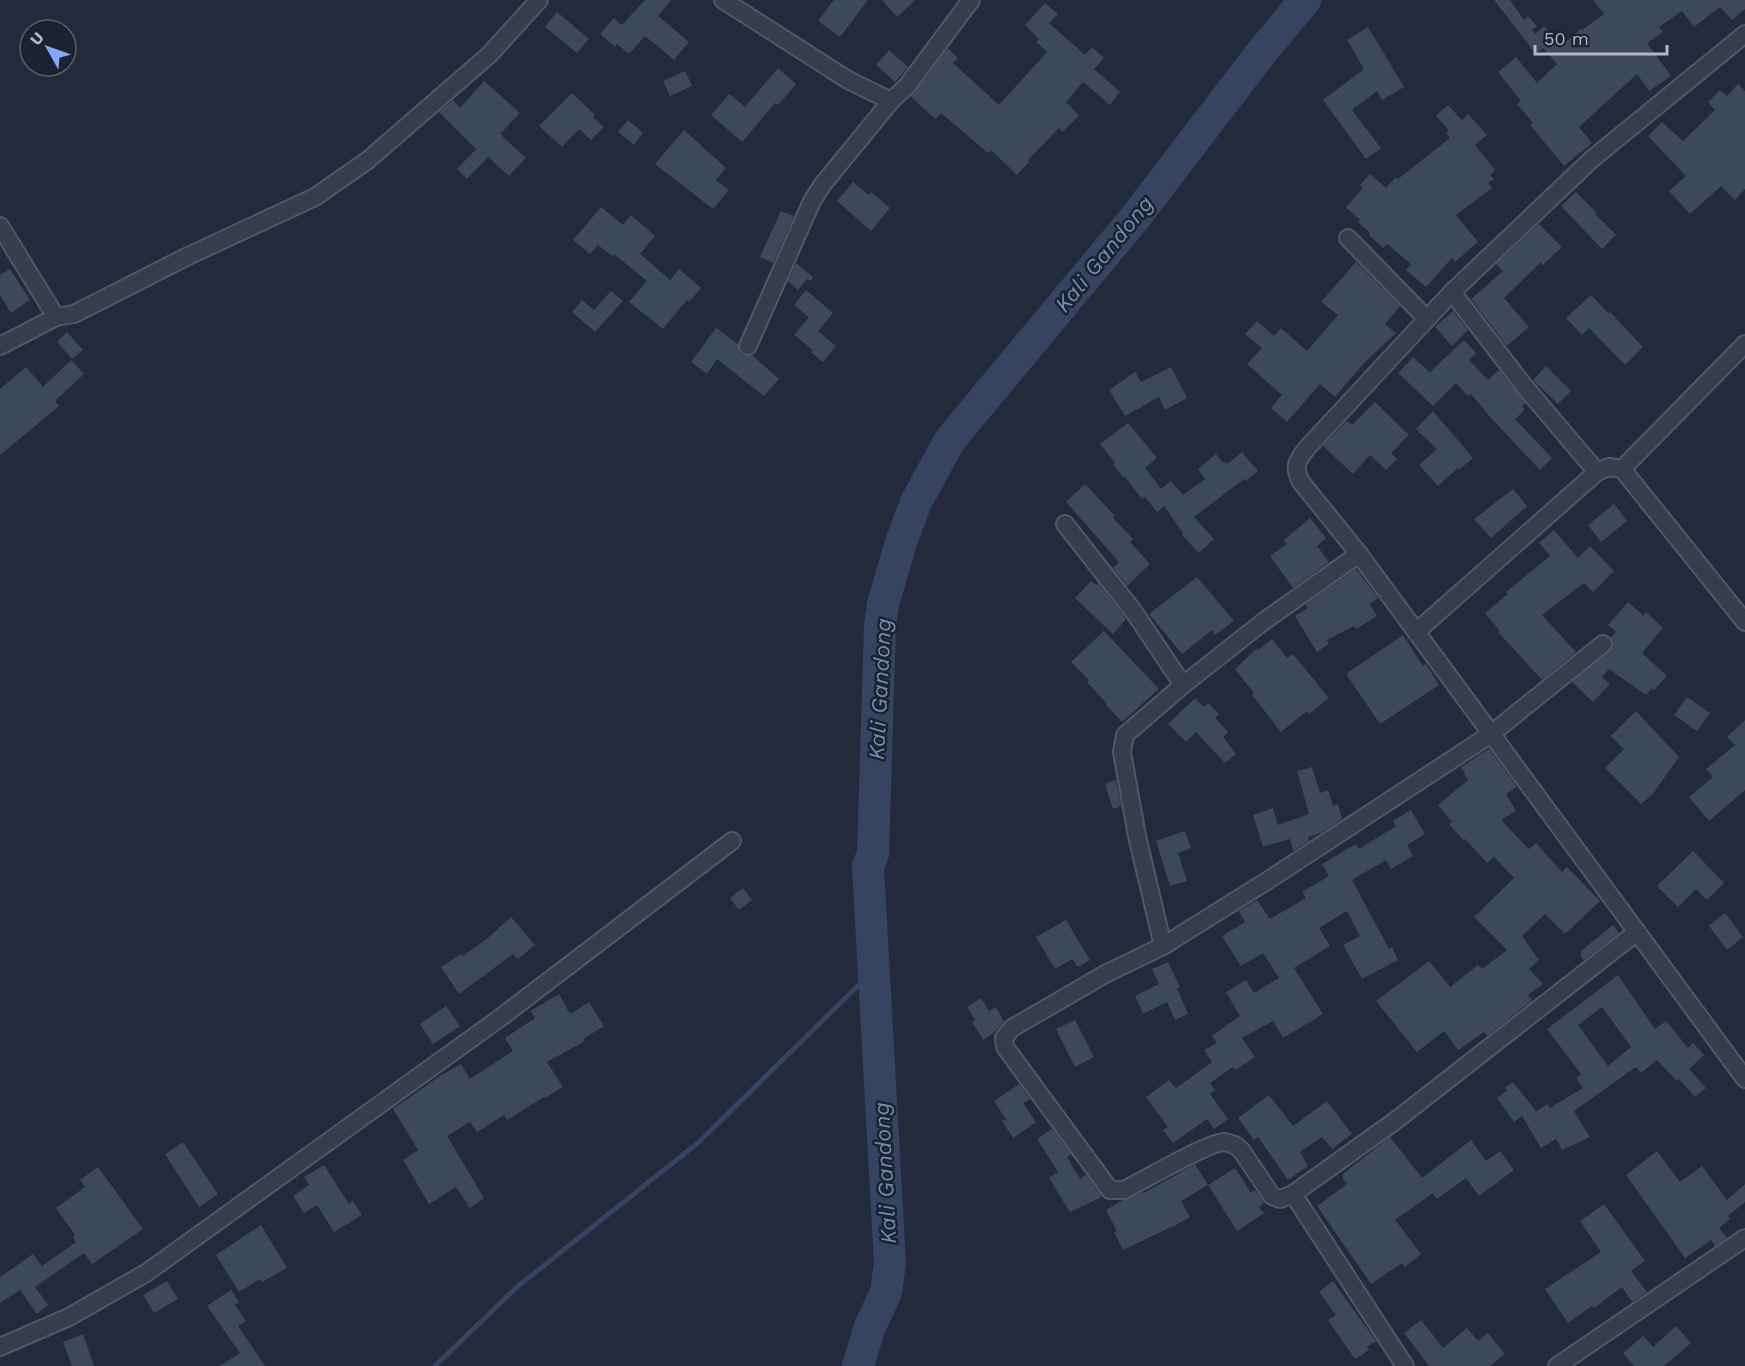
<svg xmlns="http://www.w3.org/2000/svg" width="1745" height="1366" viewBox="0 0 1745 1366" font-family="'Work Sans',sans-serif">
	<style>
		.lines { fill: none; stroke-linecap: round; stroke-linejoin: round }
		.stream { stroke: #364462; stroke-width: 5 }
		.river { stroke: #364462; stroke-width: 32 }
		.building { fill: #3e485b; fill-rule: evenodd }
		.minor-casing { stroke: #515766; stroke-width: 20 }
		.minor { stroke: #363d4b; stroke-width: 16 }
		.labels { text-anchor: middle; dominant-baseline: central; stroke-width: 5; stroke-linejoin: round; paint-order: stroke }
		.water-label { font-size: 22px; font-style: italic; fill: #798baf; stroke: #1b2230 }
	</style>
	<rect width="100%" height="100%" fill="#222a3b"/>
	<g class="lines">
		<!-- stream -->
		<polyline class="stream" points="435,1366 517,1287 699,1142 873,971"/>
		<!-- river -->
		<polyline class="river" points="858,1366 869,1329 886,1292 890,1263 868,866 873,854 880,626 883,604 901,542 916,502 950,440 1134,219 1261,53 1305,0"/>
	</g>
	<!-- building -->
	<g class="building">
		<polygon points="645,0 671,0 658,16 689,42 674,60 645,36 629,54 617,44 615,47 600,34 614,18 622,25"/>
		<polygon points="834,0 868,0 840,37 818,21"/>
		<polygon points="882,0 915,0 897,17"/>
		<polygon points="1494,0 1510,0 1524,20 1528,16 1537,26 1532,30 1535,34 1544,26 1561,46 1581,29 1582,30 1604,14 1593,0 1745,0 1745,9 1732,20 1720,7 1694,27 1682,11 1659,27 1663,32 1647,43 1671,76 1649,91 1637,74 1579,127 1592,143 1564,166 1530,125 1533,123 1517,104 1521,101 1498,72 1516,57 1537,83 1557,64 1543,48 1536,54"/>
		<polygon points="1045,3 1058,14 1049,23 1085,55 1092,47 1104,58 1094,69 1120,92 1110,105 1083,82 1066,102 1079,115 1063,132 1059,128 1028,160 1029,162 1017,175 991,150 988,153 941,113 935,119 911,97 948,48 958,58 953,63 999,105 1047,52 1036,42 1039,39 1025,25"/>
		<polygon points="557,12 589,39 577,53 545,27"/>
		<polygon points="1368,27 1404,87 1382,100 1377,91 1352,110 1381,148 1366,159 1323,100 1364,69 1347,40"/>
		<polygon points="889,50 908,67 895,82 876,65"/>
		<polygon points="778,68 796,84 778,105 775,103 742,142 711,115 729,94 745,107"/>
		<polygon points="685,71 692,86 670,96 663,81"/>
		<polygon points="484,81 520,113 500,134 526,158 509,176 488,157 467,179 457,169 476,149 439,112 453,100 460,108"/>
		<polygon points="1738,84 1745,91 1745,189 1735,200 1721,186 1690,214 1669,191 1686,176 1648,136 1662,122 1683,141 1715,110 1708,102 1720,90 1727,96"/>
		<polygon points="572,93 595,115 593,117 604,127 591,140 579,129 562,147 539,126"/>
		<polygon points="1448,105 1462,120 1468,114 1487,135 1475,145 1495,170 1490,175 1494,179 1488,183 1492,188 1456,215 1478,242 1455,262 1452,258 1426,287 1406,270 1411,264 1387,244 1383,248 1369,235 1370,233 1358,222 1360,220 1346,207 1363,188 1360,185 1370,174 1386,188 1396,177 1398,179 1450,138 1446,133 1449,130 1436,116"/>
		<polygon points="628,120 643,133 634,145 618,132"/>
		<polygon points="684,130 726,168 716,180 729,190 713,209 655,164"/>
		<polygon points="853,182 869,195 871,192 890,208 871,231 837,201"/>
		<polygon points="1576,192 1597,213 1595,214 1616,235 1602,249 1561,206"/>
		<polygon points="601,207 623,225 631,215 655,236 640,254 670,280 679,269 701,288 689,302 687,300 663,329 629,302 647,281 614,254 612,256 598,245 590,254 573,240"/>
		<polygon points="781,211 794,216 773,263 760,257"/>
		<polygon points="1539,224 1562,247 1543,265 1541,262 1504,298 1529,327 1507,346 1471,299 1503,271 1496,264"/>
		<polygon points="1356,262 1400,306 1385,324 1396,333 1365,362 1335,397 1320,384 1287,422 1271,408 1282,395 1247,364 1262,348 1245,334 1257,321 1274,336 1281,328 1307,351 1338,315 1321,302"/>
		<polygon points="796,263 813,277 811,281 807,279 798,290 788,281"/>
		<polygon points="10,269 30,300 11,313 0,295 0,275"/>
		<polygon points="806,290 833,313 818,331 836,346 823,362 811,352 813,350 794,335 809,317 794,305"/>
		<polygon points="611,291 623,301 595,332 572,312 582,300 594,310"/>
		<polygon points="1591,295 1608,313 1610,312 1643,347 1625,365 1589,328 1582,335 1566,318"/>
		<polygon points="1453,311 1468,330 1452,346 1435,327"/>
		<polygon points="716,328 738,344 740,353 744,356 752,355 779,379 764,396 717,359 707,374 691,362"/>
		<polygon points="67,332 83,350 72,359 57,342"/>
		<polygon points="1464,340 1476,353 1469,360 1488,380 1499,370 1525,403 1522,406 1525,410 1515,419 1552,458 1540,470 1490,417 1471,394 1468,396 1456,383 1433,406 1398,373 1413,357 1430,372"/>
		<polygon points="71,360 84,374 55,401 59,406 0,455 0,389 26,367 43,387"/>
		<polygon points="1546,366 1571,391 1558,404 1533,380"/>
		<polygon points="1171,367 1187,398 1165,410 1159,397 1125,416 1109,390 1135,372 1141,382"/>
		<polygon points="1375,402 1409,435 1391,453 1397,459 1386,470 1370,455 1353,474 1323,446 1347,421 1352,425"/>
		<polygon points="1433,411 1473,458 1460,469 1458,468 1438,486 1419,465 1437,449 1416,429"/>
		<polygon points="1128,423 1157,458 1145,468 1161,489 1171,481 1183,495 1205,479 1198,469 1216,454 1223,463 1225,461 1227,464 1242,452 1258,471 1246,481 1244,479 1194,517 1214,539 1199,553 1182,535 1183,533 1164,506 1157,512 1145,497 1142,499 1125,477 1124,478 1113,465 1115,463 1100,444"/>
		<polygon points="1085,484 1115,516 1113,518 1133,539 1130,542 1150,564 1127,586 1113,568 1119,562 1066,502"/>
		<polygon points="1513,489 1527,506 1491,538 1474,519"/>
		<polygon points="1614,504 1627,521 1601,542 1588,525"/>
		<polygon points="1310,518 1326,538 1317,546 1329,562 1293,588 1270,556 1287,544 1284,540"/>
		<polygon points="1554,530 1578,558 1590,546 1614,571 1593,592 1584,583 1542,615 1576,652 1542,680 1498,632 1500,631 1485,613 1508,594 1506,592 1550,556 1539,543"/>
		<polygon points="1356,569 1378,598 1370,604 1377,616 1356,629 1354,626 1327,640 1329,644 1317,652 1295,616 1308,608 1305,605"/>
		<polygon points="1197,577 1234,621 1215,635 1212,630 1182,654 1149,614"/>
		<polygon points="1091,581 1096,585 1098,583 1126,619 1113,634 1075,598"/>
		<polygon points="1628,602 1643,615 1646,612 1663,628 1642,653 1667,676 1654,690 1652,688 1646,695 1609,669 1602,677 1610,684 1593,702 1572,682 1612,648 1613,643 1611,637 1616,632 1608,625"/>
		<polygon points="1104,631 1159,689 1122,722 1106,705 1107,704 1087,682 1089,680 1071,662"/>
		<polygon points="1403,635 1423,666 1426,664 1439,685 1380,724 1346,674"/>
		<polygon points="1272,639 1287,658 1293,654 1329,698 1309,714 1307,711 1281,732 1252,695 1254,693 1235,669 1257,648 1258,650"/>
		<polygon points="1687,697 1710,713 1697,731 1674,715"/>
		<polygon points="1195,698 1204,707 1208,703 1219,714 1215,718 1228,732 1223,737 1236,754 1225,763 1196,732 1186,742 1168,724"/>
		<polygon points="1636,711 1679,757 1652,795 1641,804 1605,768 1624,749 1611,736"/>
		<polygon points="1745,720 1745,790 1709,821 1689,797 1713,777 1706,769 1735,745 1727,737"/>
		<polygon points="1489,749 1517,787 1506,794 1516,811 1501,820 1529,849 1536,843 1562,872 1567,867 1600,901 1565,934 1545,914 1522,936 1539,960 1529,969 1543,984 1528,995 1532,1000 1487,1036 1484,1032 1458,1050 1444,1031 1417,1052 1376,1001 1429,961 1450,987 1478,965 1482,969 1507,950 1474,917 1514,878 1494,857 1487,863 1465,839 1463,840 1449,824 1452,822 1438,805 1468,780 1461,767"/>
		<polygon points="1312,767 1320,793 1328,790 1333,806 1338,804 1342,819 1321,833 1308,837 1309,841 1293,851 1290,839 1263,847 1253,815 1273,808 1278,825 1309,814 1297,771"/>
		<polygon points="1116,780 1121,806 1113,809 1105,784"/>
		<polygon points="1411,810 1425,834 1407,845 1413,856 1391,869 1386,860 1352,880 1389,949 1392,947 1398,960 1362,979 1343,945 1360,936 1347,911 1319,928 1330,946 1294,968 1323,1014 1283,1038 1273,1021 1242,1038 1255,1057 1236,1070 1233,1067 1210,1083 1215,1090 1210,1094 1228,1119 1214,1129 1207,1119 1173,1143 1163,1130 1168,1127 1146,1097 1169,1080 1176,1088 1212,1062 1204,1050 1217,1043 1212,1036 1240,1016 1226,992 1246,980 1254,993 1279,978 1263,953 1241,966 1222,936 1245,922 1239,911 1257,900 1270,919 1306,898 1302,892 1329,876 1322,864 1356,844 1359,849 1396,826 1393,821"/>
		<polygon points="1185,831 1191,848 1178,853 1187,881 1170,886 1156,841"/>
		<polygon points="1693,851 1724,883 1707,900 1696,889 1678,907 1657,886"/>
		<polygon points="743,888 752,900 739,910 730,898"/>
		<polygon points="1725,913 1743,937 1727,950 1709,926"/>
		<polygon points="511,917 535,945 518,959 513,954 459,994 441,967 461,954 463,956 489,937"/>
		<polygon points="1066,920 1090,960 1078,967 1072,959 1055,969 1036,937"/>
		<polygon points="1613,925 1619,933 1584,960 1581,957 1581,951"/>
		<polygon points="1168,962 1180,987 1177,988 1188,1014 1175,1020 1167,1002 1143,1014 1135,996 1159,984 1152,969"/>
		<path d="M1618,975L1655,1029L1666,1021L1688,1048L1693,1043L1704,1055L1689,1069L1706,1088L1695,1097L1679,1079L1677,1081L1657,1060L1641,1073L1636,1067L1574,1111L1590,1137L1562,1150L1556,1139L1541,1148L1522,1116L1514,1122L1497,1098L1507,1090L1505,1087L1513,1082L1536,1111L1548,1104L1550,1108L1583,1088L1576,1078L1581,1074L1547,1029ZM1602,1007L1631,1047L1608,1066L1578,1025Z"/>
		<polygon points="559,994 570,1014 589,1002 604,1026 583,1039 585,1041 547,1062 563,1087 545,1098 544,1097 507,1120 504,1115 477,1132 470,1122 447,1136 484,1198 470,1208 456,1187 429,1204 403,1160 418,1150 393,1109 440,1076 461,1064 470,1079 513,1051 505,1038 535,1018 530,1011"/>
		<polygon points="981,998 989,1011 996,1007 1004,1021 995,1032 983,1040 972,1022 975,1020 967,1007"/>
		<polygon points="446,1006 460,1026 433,1044 420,1024"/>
		<polygon points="1075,1020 1094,1057 1075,1067 1056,1029"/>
		<polygon points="1019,1084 1030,1099 1023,1103 1036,1122 1013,1138 1002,1121 1006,1119 994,1101"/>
		<polygon points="1269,1095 1293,1126 1327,1101 1352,1134 1332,1149 1322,1137 1300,1152 1308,1166 1288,1180 1258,1137 1254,1140 1238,1118"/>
		<polygon points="1052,1129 1071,1154 1067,1157 1080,1179 1086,1175 1102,1197 1070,1212 1049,1178 1058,1172 1037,1139"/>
		<polygon points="1390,1137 1422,1178 1471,1140 1486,1161 1500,1151 1514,1170 1479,1196 1466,1178 1437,1199 1433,1193 1395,1220 1421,1254 1405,1267 1402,1263 1371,1284 1317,1206 1347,1184 1343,1179 1343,1174"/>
		<polygon points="183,1142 218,1194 199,1207 165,1154"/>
		<polygon points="1657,1151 1680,1182 1702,1166 1727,1200 1745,1184 1745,1202 1728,1216 1730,1219 1719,1228 1727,1238 1715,1246 1711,1240 1685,1258 1626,1175"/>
		<polygon points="1195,1164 1208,1185 1181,1201 1190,1217 1171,1228 1171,1227 1123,1250 1114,1232 1117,1231 1106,1210 1123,1200 1144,1192 1144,1193"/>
		<polygon points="324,1165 349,1204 353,1201 362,1215 334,1232 317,1205 304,1213 293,1196 309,1185 304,1177"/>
		<polygon points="98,1167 143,1229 92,1264 84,1253 35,1287 48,1305 37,1314 20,1290 0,1303 0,1277 33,1254 42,1266 76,1242 73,1237 75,1235 56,1208 85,1187 80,1180"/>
		<polygon points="1235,1168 1251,1193 1255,1190 1264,1203 1259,1207 1264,1213 1237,1231 1208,1185"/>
		<polygon points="1604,1204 1645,1261 1631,1271 1647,1292 1632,1302 1622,1287 1594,1308 1592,1306 1568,1323 1545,1289 1601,1252 1580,1221"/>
		<polygon points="261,1225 287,1268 262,1282 260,1279 239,1292 216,1255"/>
		<polygon points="167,1281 178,1299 154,1313 143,1295"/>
		<polygon points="1333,1281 1376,1341 1367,1347 1369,1350 1355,1359 1328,1320 1336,1315 1319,1292"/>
		<polygon points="231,1290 239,1302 235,1305 246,1321 238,1326 265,1366 220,1366 240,1353 207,1306"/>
		<polygon points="1421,1320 1443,1348 1467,1328 1478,1341 1488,1333 1505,1354 1490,1366 1429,1366 1404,1333"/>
		<polygon points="1676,1326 1691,1343 1664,1366 1634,1366 1623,1353 1643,1336 1653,1347"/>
		<polygon points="83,1334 94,1366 72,1366 63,1342"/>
	</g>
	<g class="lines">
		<!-- minor casing -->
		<g class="minor-casing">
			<g id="minor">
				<polyline points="723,0 848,80 891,101 907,86 971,0"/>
				<path d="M1745,34L1592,159L1452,292L1307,448C1297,461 1293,466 1301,482L1359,554L1745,1079"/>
				<polyline points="0,226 56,317"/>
				<polyline points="1348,238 1427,319"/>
				<polyline points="1452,292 1525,387 1597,472 1609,467 1622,469 1745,344"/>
				<polyline points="0,346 56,317 74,314 186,257 315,197 368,160 489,55 539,0"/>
				<polyline points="748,346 812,201 823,184 891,101"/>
				<polyline points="1622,469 1745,622"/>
				<polyline points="1065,524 1134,612 1183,685"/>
				<polyline points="1416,632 1597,472"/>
				<path d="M1603,644L1491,734L1270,879L1163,946L1107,973L1012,1028L1004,1038L1005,1047L1110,1190H1124C1142,1181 1209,1142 1224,1142C1231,1143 1237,1146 1241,1150L1272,1196L1280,1199L1293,1194L1395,1121L1637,932"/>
				<polyline points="1163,946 1137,836 1122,752 1125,735 1183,685 1263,622 1359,554"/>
				<polyline points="1293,1194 1405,1366"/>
				<polyline points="0,1347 69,1317 146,1273 500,1018 732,841"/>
				<polyline points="1557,1366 1745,1238"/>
			</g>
		</g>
		<!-- minor -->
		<use href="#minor" class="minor"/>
	</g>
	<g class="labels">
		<!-- water labels -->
		<g class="water-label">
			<text transform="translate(1104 254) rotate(-51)">Kali Gandong</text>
			<text transform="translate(880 689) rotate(-87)">Kali Gandong</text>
			<text transform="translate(885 1173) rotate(-93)">Kali Gandong</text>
		</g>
	</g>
	<!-- north arrow -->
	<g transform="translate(48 48) rotate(310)"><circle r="28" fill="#1b2230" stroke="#575e6c" stroke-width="1.5"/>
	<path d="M0-4.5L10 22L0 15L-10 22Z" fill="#85a7f7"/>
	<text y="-9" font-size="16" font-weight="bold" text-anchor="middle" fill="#b1b7c7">U</text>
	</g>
	<!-- scale -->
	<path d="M1535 45v9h132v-9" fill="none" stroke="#b1b7c7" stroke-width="3"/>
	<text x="1544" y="45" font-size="18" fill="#b1b7c7" stroke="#1b2230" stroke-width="4.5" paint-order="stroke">50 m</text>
</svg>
